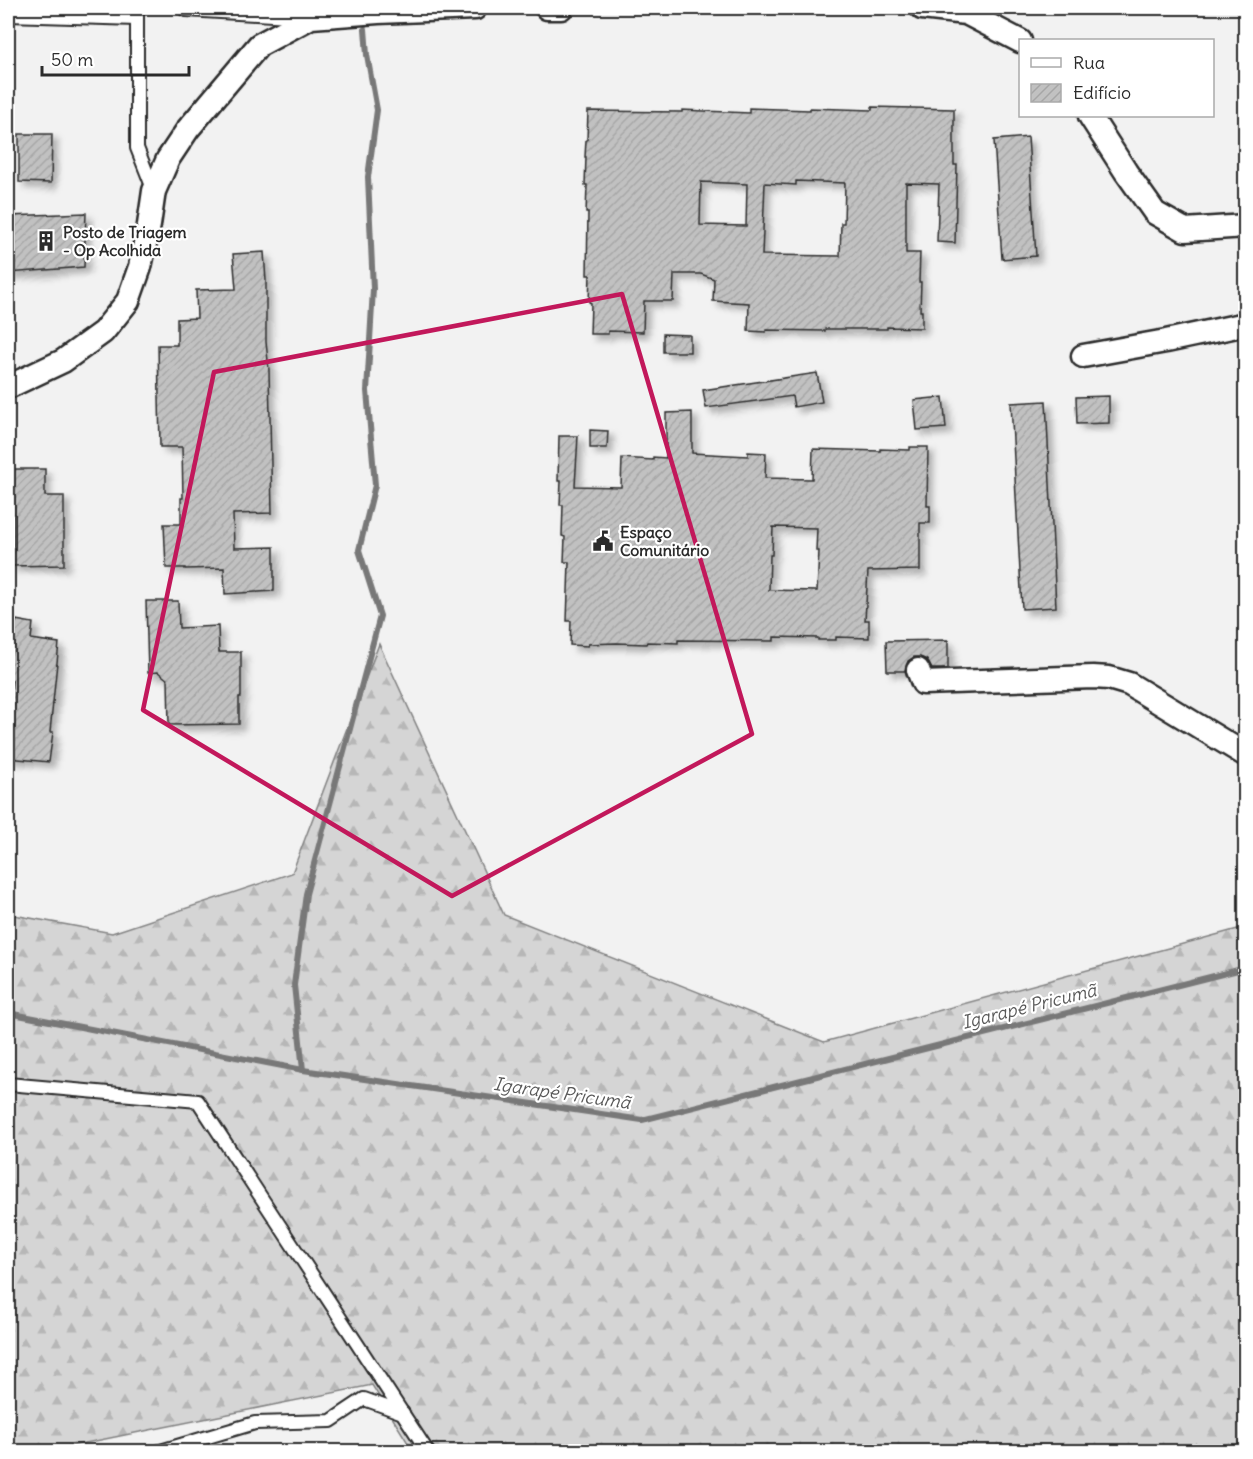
<svg xmlns="http://www.w3.org/2000/svg" width="1253" height="1459" viewBox="0 0 1253 1459" font-family="Delius,sans-serif">
	<style>
		.forest { fill: url(#forest-firs); stroke: #808080; stroke-width: 1.5 }
		.lines { fill: none; stroke-linecap: round; stroke-linejoin: round }
		.stream { stroke: #787878; stroke-width: 6 }
		.building { fill: url(#building-hatch); stroke: #2b2b2b; stroke-width: 1.5; fill-rule: evenodd; filter: url(#shadow) }
		.service-casing { stroke: #2b2b2b; stroke-width: 16 }
		.minor-casing { stroke: #2b2b2b; stroke-width: 27 }
		.service { stroke: #fff; stroke-width: 12 }
		.minor { stroke: #fff; stroke-width: 22 }
		.marked { fill: none; stroke: #c2185b; stroke-width: 4.5; stroke-linejoin: round }
		.labels { text-anchor: middle; dominant-baseline: central; stroke-width: 4.5; stroke-linejoin: round; paint-order: stroke }
		.poi-label { font-size: 16px; font-weight: bold; fill: #2b2b2b; stroke: #fff; text-anchor: start }
		.water-label { font-size: 18px; font-style: italic; fill: #585858; stroke: #fff }
	</style>
	<defs>
		<pattern id="forest-firs" width="22" height="20" patternUnits="userSpaceOnUse" patternTransform="scale(1.5)"><rect width="22" height="20" fill="#d5d5d5"/><path d="M5 1l3.5 6h-7zM16 11l3.5 6h-7z" fill="#b7b7b7"/></pattern>
		<pattern id="building-hatch" width="6" height="6" patternUnits="userSpaceOnUse" patternTransform="scale(1.5)"><rect width="6" height="6" fill="#c1c1c1"/><path d="M-1 1l2-2M0 6l6-6M5 7l2-2" fill="none" stroke="#a6a6a6"/></pattern>
		<filter id="shadow"><feDropShadow dx="5.5" dy="5.5" stdDeviation="3" flood-color="#0004"/></filter>
	</defs>
	<rect width="100%" height="100%" fill="#f2f2f2"/>
	<filter id="ink" filterUnits="userSpaceOnUse"><feTurbulence type="fractalNoise" baseFrequency=".0167" numOctaves="2"/><feDisplacementMap in="SourceGraphic" scale="12" xChannelSelector="R" yChannelSelector="G"/><feConvolveMatrix kernelMatrix="1 2 1 2 8 2 1 2 1" color-interpolation-filters="sRGB"/></filter>
	<g filter="url(#ink)">
		<!-- forest -->
		<polygon class="forest" points="379,644 504,915 824,1042 1245,927 1245,1451 413,1451 372,1385 46,1451 8,1451 8,914 112,933 292,873"/>
		<g class="lines">
			<!-- stream -->
			<g class="stream">
				<polyline points="8,1013 303,1070 642,1120 1246,968"/>
				<polyline points="303,1070 294,985 306,894 380,616 359,550 375,485 367,391 373,289 368,177 377,110 367,55 365,29"/>
			</g>
		</g>
		<!-- building -->
		<g class="building">
			<path d="M872,107L954,109V165H957L955,243L937,242L939,184L906,183V253H920L919,282H921L920,311H922V328L887,327V329H825V331L766,330V332L748,331L749,303L713,301L714,279L701,274H674L673,301H644L643,332L608,331V334H590L591,303L589,302L590,275H587L588,213H586L587,185H585L586,157H585L586,140H587L588,111L682,112V110L749,113V108L810,110V108L872,110ZM796,181L845,183L844,223H841L840,256L762,255L765,183L796,185ZM701,182L747,184L746,226L700,225Z"/>
			<polygon points="19,134 52,134 51,183 19,182"/>
			<polygon points="1028,137 1036,256 1002,259 994,140"/>
			<polygon points="86,213 84,267 8,273 8,216"/>
			<polygon points="264,252 266,281 266,342 269,370 272,513 233,514 234,548 274,547 274,591 225,594 224,568 185,569 185,568 166,568 164,524 181,524 181,498 183,498 182,447 160,447 158,345 177,345 177,319 197,318 196,290 236,289 233,254"/>
			<polygon points="663,334 690,335 690,352 663,352"/>
			<polygon points="817,373 822,402 794,407 792,396 706,408 703,390"/>
			<polygon points="1109,396 1109,423 1077,424 1076,397"/>
			<polygon points="943,397 946,428 917,430 914,400"/>
			<polygon points="1046,401 1056,607 1022,609 1011,403"/>
			<path d="M692,412V453L748,456V452L766,453L765,478L812,479L813,449L880,451V449L910,450V447H928L927,506H930V523H920V570L868,571L865,620H869V638L836,637V640H818V638L774,637V641L678,640V643L647,642L646,644L616,643L588,644V646L570,645L571,621H567L569,562H564L565,537L562,536L563,505H560L561,481H558L559,436H578L575,486L621,487L622,458L653,460V457L666,458V413ZM773,527L817,528L816,551H819L817,591L769,590L770,555H772Z"/>
			<polygon points="590,430 608,431 607,448 590,448"/>
			<polygon points="11,469 45,469 45,496 64,496 64,565 11,566 11,549 13,549 13,512 11,512 10,494 12,494"/>
			<polygon points="146,601 178,601 179,628 218,626 219,652 241,652 241,697 239,697 239,724 169,725 168,680 158,672 148,673"/>
			<polygon points="16,620 33,623 31,639 59,643 50,732 53,732 49,762 8,758 8,724 12,681 8,681 8,621 16,622"/>
			<polygon points="948,640 948,669 932,669 927,660 920,657 914,657 908,661 905,671 887,671 886,641"/>
		</g>
		<g class="lines">
			<!-- service casing -->
			<g class="service-casing">
				<g id="service">
					<polyline points="137,8 137,148 154,191"/>
					<polyline points="183,8 186,10 307,17"/>
					<polyline points="8,15 137,19"/>
					<polyline points="8,1084 198,1101 428,1452"/>
					<polyline points="157,1452 255,1423 331,1421 364,1399 403,1413"/>
				</g>
			</g>
			<!-- minor casing -->
			<g class="minor-casing">
				<g id="minor">
					<polyline points="547,8 561,8"/>
					<polyline points="922,8 966,13 1020,41"/>
					<polyline points="1090,116 1126,172 1155,213 1185,230 1246,226"/>
					<polyline points="1083,356 1166,341 1246,324"/>
					<polyline points="8,387 63,361 103,332 128,301 140,267 149,225 154,191 168,159 188,129 259,45 311,17 378,12 475,8"/>
					<polyline points="918,670 923,683 1093,677 1109,678 1129,684 1246,755"/>
				</g>
			</g>
			<!-- service -->
			<use href="#service" class="service"/>
			<!-- minor -->
			<use href="#minor" class="minor"/>
		</g>
	</g>
	<!-- marked area -->
	<path class="marked" d="M622,294L752,734L452,896L143,710L214,372Z"/>
	<!-- icons -->
	<defs>
		<g id="building-bare" transform="scale(1.62)"><path d="M-4-6H4V6H1V3H-1V6H-4ZM-2.5-4.3h1.7v1.8h-1.7ZM.8-4.3h1.7v1.8H.8ZM-2.5-1h1.7V.8h-1.7ZM.8-1h1.7V.8H.8Z" fill="#2b2b2b" stroke="#fff" stroke-width="2.5" paint-order="stroke"/></g>
		<g id="civic-bare" transform="scale(1.62)"><path d="M-.6-6.5H3V-4.5H.6V-3L4-1V1h2V6H-6V1h2V-1L-.6-3ZM-1.2 2.5V6h2.4V2.5Z" fill="#2b2b2b" stroke="#fff" stroke-width="2.5" paint-order="stroke"/></g>
	</defs>
	<g fill-rule="evenodd">
		<use href="#building-bare" x="46" y="241"/>
		<use href="#civic-bare" x="603" y="541"/>
	</g>
	<g class="labels">
		<!-- poi labels -->
		<g class="poi-label">
			<text x="63" y="232">Posto de Triagem<tspan x="63" dy="18">- Op Acolhida</tspan></text>
			<text x="620" y="532">Espaço<tspan x="620" dy="18">Comunitário</tspan></text>
		</g>
		<!-- water labels -->
		<g class="water-label">
			<text transform="translate(1029 1006) rotate(-14)">Igarapé Pricumã</text>
			<text transform="translate(562 1093) rotate(8)">Igarapé Pricumã</text>
		</g>
	</g>
	<!-- margin -->
	<rect width="1253" height="1459" fill="none" stroke="#fff" stroke-width="30"/>
	<rect x="15" y="15" width="1223" height="1429" fill="none" stroke="#2b2b2b" stroke-width="2" filter="url(#ink)"/>
	<!-- legend -->
	<rect x="1019" y="39" width="195" height="78" fill="#ffffff" stroke="#aaaaaa" stroke-width="1.5"/>
	<rect x="1031" y="58" width="30" height="9" fill="#ffffff" stroke="#aaaaaa" stroke-width="1.5"/>
	<text x="1073" y="69" font-size="18" fill="#2b2b2b">Rua</text>
	<rect x="1031" y="84" width="30" height="18" fill="url(#building-hatch)" stroke="#aaaaaa" stroke-width="1.5"/>
	<text x="1073" y="99" font-size="18" fill="#2b2b2b">Edifício</text>
	<!-- scale -->
	<path d="M42 66v9h147v-9" fill="none" stroke="#2b2b2b" stroke-width="3"/>
	<text x="51" y="66" font-size="18" fill="#2b2b2b" stroke="#ffffff" stroke-width="4.5" paint-order="stroke">50 m</text>
</svg>
